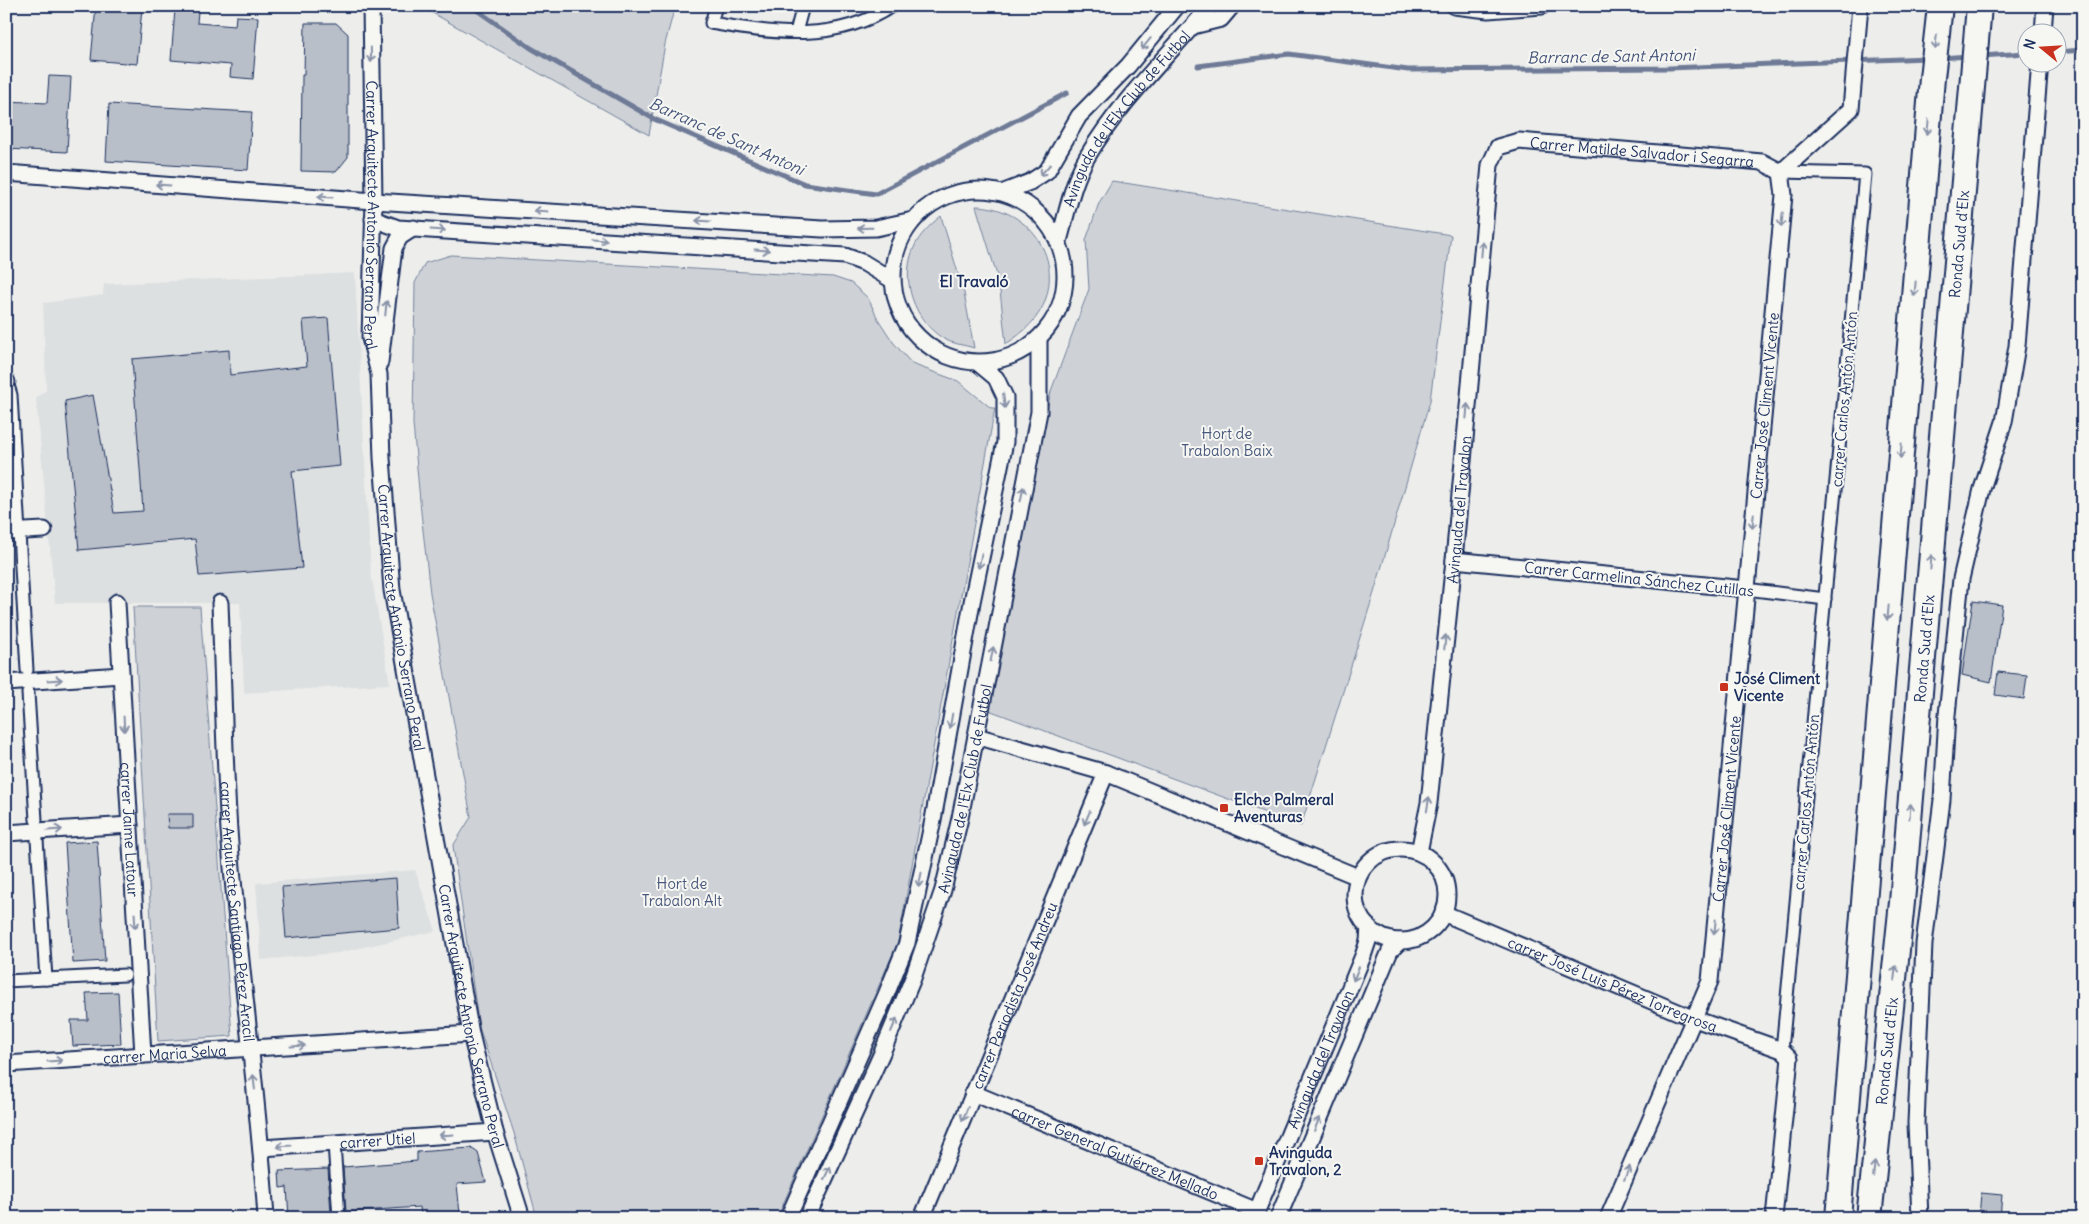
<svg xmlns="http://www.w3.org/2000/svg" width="2089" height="1224" viewBox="0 0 2089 1224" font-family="Delius,sans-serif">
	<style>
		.built { fill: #dde0e1 }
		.green { fill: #ced2d7; stroke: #74809a }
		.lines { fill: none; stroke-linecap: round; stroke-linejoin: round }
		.stream { stroke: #6e7a96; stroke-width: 5 }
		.building { fill: #b9bfc8; stroke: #1b2f5e }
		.pedestrian-casing { stroke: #1b2f5e; stroke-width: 15 }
		.minor-casing { stroke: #1b2f5e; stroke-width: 19 }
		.trunk-casing { stroke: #1b2f5e; stroke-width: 28 }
		.pedestrian { stroke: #f6f6f2; stroke-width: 11 }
		.minor { stroke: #f6f6f2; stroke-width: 15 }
		.trunk { stroke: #f6f6f2; stroke-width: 24 }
		.oneway { stroke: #8892a8 }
		.poi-dot { fill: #c8321e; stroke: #f6f6f2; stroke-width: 2 }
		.labels { text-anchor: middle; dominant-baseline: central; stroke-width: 4; stroke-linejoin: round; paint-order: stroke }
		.street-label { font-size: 15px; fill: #1b2f5e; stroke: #f6f6f2 }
		.park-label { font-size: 15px; fill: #48587c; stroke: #f6f6f2 }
		.poi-label { font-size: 15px; font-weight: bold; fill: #1b2f5e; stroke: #f6f6f2; text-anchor: start }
		.water-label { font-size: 16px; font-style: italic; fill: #44547a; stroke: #f6f6f2 }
		.neighbourhood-label { font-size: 16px; font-weight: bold; fill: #1b2f5e; stroke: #f6f6f2 }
	</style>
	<rect width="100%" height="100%" fill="#edeeec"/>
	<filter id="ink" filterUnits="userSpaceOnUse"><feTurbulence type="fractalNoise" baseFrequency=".02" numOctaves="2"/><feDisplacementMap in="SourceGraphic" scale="10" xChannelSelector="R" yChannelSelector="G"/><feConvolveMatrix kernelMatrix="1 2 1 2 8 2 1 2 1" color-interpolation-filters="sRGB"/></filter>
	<g filter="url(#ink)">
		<!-- built -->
		<g class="built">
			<polygon points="355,273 371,573 390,684 244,693 240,603 55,603 36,398 46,390 43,303 103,295 104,284"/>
			<polygon points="415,870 436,931 338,953 261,960 256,883"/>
		</g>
		<!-- green -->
		<g class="green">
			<polygon points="420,6 675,6 665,44 649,135"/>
			<polygon points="1112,181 1451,235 1430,401 1377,583 1301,826 986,709 1051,391 1089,289 1086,240 1099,203"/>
			<path d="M976,206C1023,207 1061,250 1046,298C1040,318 1023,333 1006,344L999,282Z"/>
			<path d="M941,216L964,293L974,348C965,345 953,344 944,339C909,318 895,265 924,232C929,226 935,221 941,216Z"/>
			<polygon points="451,255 833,277 851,283 868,298 878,319 893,342 912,364 958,381 991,408 995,408 898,942 777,1218 537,1218 514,1133 479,1027 453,846 471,817 430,593 421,512 413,424 415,283 425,263"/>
			<polygon points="133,607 200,607 232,1036 158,1041"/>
		</g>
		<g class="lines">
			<!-- stream -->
			<g class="stream">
				<polyline points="471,6 531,48 654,119 805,184 876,194 1067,93"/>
				<polyline points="2056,52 2083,50"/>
				<polyline points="1981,56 2026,53"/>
				<polyline points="1941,58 1968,56"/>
				<polyline points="1198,66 1289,54 1408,70 1669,68 1928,58"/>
			</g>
		</g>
		<!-- building -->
		<g class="building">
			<polygon points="96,6 142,8 137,64 91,60"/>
			<polygon points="175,9 198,11 197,23 235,26 236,16 258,17 253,79 230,77 231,65 171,60"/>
			<polygon points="305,23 336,23 348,34 348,157 336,172 301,171 302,75 304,75"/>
			<polygon points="49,76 71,77 67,152 6,149 6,101 47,103"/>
			<polygon points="109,104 252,112 248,170 106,161"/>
			<polygon points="328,318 340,466 292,471 302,568 199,576 195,539 79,550 65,401 93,395 114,513 143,511 132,359 229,350 230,375 307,366 303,320"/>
			<polygon points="1973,601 2002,605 1991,682 1962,675"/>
			<polygon points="1998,672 2027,675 2024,699 1995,695"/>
			<polygon points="167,814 193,814 193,828 168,828"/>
			<polygon points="97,841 105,961 73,963 65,843"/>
			<polygon points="396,878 399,928 286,938 282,887"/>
			<polygon points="118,992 121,1044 73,1046 71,1020 88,1020 86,993"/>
			<polygon points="471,1148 478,1153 486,1182 457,1184 460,1214 421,1217 420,1207 346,1212 343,1167 417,1161 417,1152"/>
			<polygon points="328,1169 331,1213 328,1213 329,1218 289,1218 287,1187 280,1188 279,1171"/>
			<polygon points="1981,1193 2002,1195 2000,1218 1979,1218"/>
		</g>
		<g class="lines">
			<!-- pedestrian casing -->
			<g class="pedestrian-casing">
				<g id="pedestrian">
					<path d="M716,6L711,23C773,34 837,43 892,6"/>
					<polyline points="796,32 803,6"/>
					<polyline points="1781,172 1865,174 1782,1050"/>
					<polyline points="7,382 11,395 27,670"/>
					<polyline points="1746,589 1825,599"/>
					<polyline points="28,693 36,820"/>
					<polyline points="37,839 46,979"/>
					<polyline points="6,981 125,975"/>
					<polyline points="334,1143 339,1218"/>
				</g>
			</g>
			<!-- minor casing -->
			<g class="minor-casing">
				<g id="minor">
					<path id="s1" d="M371,6L374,201L370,338L379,374L382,458L392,590L471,1034L495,1132L522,1218"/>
					<polyline points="1454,6 1488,10 1542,6"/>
					<polyline points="1193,26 1221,19 1232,6"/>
					<polyline points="2043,32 2045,6"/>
					<polyline points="1781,172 1851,109 1860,6"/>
					<polyline points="6,173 374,201 822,229 876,228 913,220"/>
					<circle cx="979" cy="276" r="86"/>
					<polyline points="1004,192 1030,182 1047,171 1079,116 1128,66 1177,6"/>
					<polyline points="373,219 398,228 845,256 864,263 892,280"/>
					<path id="s2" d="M1059,241C1067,213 1072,183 1087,157C1120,101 1168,56 1210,6"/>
					<polyline points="380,362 394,248 400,237 414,228"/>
					<polyline points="6,382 7,382"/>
					<polyline points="6,532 44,530"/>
					<polyline points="1454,560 1746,589"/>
					<path id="s3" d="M117,602L143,1055"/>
					<path id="s4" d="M220,603C223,678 224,754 229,830C238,959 258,1088 266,1218"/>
					<polyline points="6,683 121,675"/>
					<polyline points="976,736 1106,773 1358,877"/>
					<polyline points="6,833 130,825"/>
					<circle cx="1401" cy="895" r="46"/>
					<path id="s5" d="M1419,852L1429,803L1454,560L1490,165L1498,147L1519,141L1762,162L1781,172"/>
					<path id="s6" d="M1443,913L1692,1018L1782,1050L1790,1058L1774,1218"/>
					<path id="s7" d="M6,1064L471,1034"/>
					<path id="s8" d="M973,1093L1257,1211"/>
					<path id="s9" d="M262,1148L495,1132"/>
					<polyline points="788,1218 886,995 907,943 933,820 972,602 1005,442 1005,397 996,378 978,363"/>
					<path id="s10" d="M807,1218L881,1055L913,978L943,890L960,818L1039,412V338"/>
					<path id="s11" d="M922,1218L1106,773"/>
					<path id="s12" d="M1254,1218L1363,956L1368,941L1369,927"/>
					<polyline points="1278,1218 1390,951 1400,941"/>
					<path id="s13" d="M1608,1218L1710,981L1784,195L1781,172"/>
					<polyline points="1920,1218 1916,1123 1924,944 1942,800 1947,715 1961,579 1982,489 2004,422 2017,346 2040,62"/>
				</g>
			</g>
			<!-- trunk casing -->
			<g class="trunk-casing">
				<g id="trunk">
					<polyline points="1838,1218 1932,78 1940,6"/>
					<path id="s14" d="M1869,1218L1902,902L1979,6"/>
				</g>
			</g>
			<!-- pedestrian -->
			<use href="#pedestrian" class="pedestrian"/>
			<!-- minor -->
			<use href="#minor" class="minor"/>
			<!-- trunk -->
			<use href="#trunk" class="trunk"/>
		</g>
		<!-- one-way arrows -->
		<defs><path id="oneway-shaft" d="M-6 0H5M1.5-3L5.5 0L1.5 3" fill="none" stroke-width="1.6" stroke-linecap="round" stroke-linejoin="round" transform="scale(1.25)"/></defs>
		<g class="oneway">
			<use href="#oneway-shaft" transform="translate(1936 42) rotate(96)"/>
			<use href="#oneway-shaft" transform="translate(1146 44) rotate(129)"/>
			<use href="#oneway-shaft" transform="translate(371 55) rotate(89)"/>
			<use href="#oneway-shaft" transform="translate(1928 127) rotate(95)"/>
			<use href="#oneway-shaft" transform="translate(1045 170) rotate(133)"/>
			<use href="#oneway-shaft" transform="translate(163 185) rotate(-176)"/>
			<use href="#oneway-shaft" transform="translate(325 197) rotate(-176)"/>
			<use href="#oneway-shaft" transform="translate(541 211) rotate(-176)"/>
			<use href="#oneway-shaft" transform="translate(1782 220) rotate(96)"/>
			<use href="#oneway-shaft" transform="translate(703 221) rotate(-176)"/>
			<use href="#oneway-shaft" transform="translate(865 228) rotate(179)"/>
			<use href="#oneway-shaft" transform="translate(438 230) rotate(4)"/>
			<use href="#oneway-shaft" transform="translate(600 240) rotate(4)"/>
			<use href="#oneway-shaft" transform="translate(1482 249) rotate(-85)"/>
			<use href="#oneway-shaft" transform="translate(762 250) rotate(4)"/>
			<use href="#oneway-shaft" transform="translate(1915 289) rotate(95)"/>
			<use href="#oneway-shaft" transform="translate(386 308) rotate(-84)"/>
			<use href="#oneway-shaft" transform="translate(1004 401) rotate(83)"/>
			<use href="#oneway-shaft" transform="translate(1467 411) rotate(-85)"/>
			<use href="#oneway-shaft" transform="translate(1901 451) rotate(95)"/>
			<use href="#oneway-shaft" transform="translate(1022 494) rotate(-79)"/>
			<use href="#oneway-shaft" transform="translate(1753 521) rotate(96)"/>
			<use href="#oneway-shaft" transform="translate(980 561) rotate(102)"/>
			<use href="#oneway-shaft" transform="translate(1931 562) rotate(-85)"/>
			<use href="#oneway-shaft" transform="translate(1888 613) rotate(95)"/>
			<use href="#oneway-shaft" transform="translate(1445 642) rotate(-84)"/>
			<use href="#oneway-shaft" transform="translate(992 654) rotate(-79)"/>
			<use href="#oneway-shaft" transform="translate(55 680) rotate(-4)"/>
			<use href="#oneway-shaft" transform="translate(951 721) rotate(100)"/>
			<use href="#oneway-shaft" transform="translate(124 724) rotate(87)"/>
			<use href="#oneway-shaft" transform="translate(1428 804) rotate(-81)"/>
			<use href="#oneway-shaft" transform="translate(1910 811) rotate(-85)"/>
			<use href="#oneway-shaft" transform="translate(1087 818) rotate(113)"/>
			<use href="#oneway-shaft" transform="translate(55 830) rotate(-4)"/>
			<use href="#oneway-shaft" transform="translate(920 880) rotate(102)"/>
			<use href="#oneway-shaft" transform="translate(135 921) rotate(87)"/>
			<use href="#oneway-shaft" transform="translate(1715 927) rotate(95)"/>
			<use href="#oneway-shaft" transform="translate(1895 973) rotate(-84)"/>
			<use href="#oneway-shaft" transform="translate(1356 974) rotate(113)"/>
			<use href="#oneway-shaft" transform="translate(894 1025) rotate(-67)"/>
			<use href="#oneway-shaft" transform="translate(298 1046) rotate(-4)"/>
			<use href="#oneway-shaft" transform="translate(55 1061) rotate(-4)"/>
			<use href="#oneway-shaft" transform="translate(254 1082) rotate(-97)"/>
			<use href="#oneway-shaft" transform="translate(965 1114) rotate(112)"/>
			<use href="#oneway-shaft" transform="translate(1317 1124) rotate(-67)"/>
			<use href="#oneway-shaft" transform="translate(446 1135) rotate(176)"/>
			<use href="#oneway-shaft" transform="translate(284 1146) rotate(176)"/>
			<use href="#oneway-shaft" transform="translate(1874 1169) rotate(-84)"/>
			<use href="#oneway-shaft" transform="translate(827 1173) rotate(-65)"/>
			<use href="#oneway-shaft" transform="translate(1627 1173) rotate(-67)"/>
		</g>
	</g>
	<!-- markers -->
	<g class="poi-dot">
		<rect x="1719" y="682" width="10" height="10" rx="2.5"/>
		<rect x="1219" y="803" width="10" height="10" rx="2.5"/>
		<rect x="1254" y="1156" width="10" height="10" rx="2.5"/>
	</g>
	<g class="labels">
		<!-- street labels -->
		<g class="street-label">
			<text stroke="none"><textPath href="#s2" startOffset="142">Avinguda de l'Elx Club de Futbol</textPath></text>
			<text stroke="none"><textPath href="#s5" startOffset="856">Carrer Matilde Salvador i Segarra</textPath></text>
			<text stroke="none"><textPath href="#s1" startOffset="209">Carrer Arquitecte Antonio Serrano Peral</textPath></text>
			<text stroke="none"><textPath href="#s14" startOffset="978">Ronda Sud d'Elx</textPath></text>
			<text transform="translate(1844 399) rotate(-85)">carrer Carlos Antón Antón</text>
			<text stroke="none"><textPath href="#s13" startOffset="836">Carrer José Climent Vicente</textPath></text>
			<text stroke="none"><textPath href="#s5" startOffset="345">Avinguda del Travalon</textPath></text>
			<text transform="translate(1639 579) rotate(6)">Carrer Carmelina Sánchez Cutillas</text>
			<text stroke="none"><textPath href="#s1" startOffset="614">Carrer Arquitecte Antonio Serrano Peral</textPath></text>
			<text stroke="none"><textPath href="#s14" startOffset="572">Ronda Sud d'Elx</textPath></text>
			<text stroke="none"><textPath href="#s10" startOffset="459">Avinguda de l'Elx Club de Futbol</textPath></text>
			<text transform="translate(1806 802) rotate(-85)">carrer Carlos Antón Antón</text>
			<text stroke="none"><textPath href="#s13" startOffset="431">Carrer José Climent Vicente</textPath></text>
			<text stroke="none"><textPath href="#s3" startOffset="228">carrer Jaime Latour</textPath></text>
			<text stroke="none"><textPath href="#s4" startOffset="309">carrer Arquitecte Santiago Pérez Aracil</textPath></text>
			<text stroke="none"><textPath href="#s6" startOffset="184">carrer José Luis Pérez Torregrosa</textPath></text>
			<text stroke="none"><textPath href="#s11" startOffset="241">carrer Periodista José Andreu</textPath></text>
			<text stroke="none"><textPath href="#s1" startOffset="1019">Carrer Arquitecte Antonio Serrano Peral</textPath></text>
			<text stroke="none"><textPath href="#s14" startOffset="168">Ronda Sud d'Elx</textPath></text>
			<text stroke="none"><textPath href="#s7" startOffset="159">carrer Maria Selva</textPath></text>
			<text stroke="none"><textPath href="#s12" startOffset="172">Avinguda del Travalon</textPath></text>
			<text stroke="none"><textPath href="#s9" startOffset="116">carrer Utiel</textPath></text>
			<text stroke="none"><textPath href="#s8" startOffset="154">carrer General Gutiérrez Mellado</textPath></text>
		</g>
		<!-- park labels -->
		<g class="park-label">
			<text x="1227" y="433">Hort de<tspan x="1227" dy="17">Trabalon Baix</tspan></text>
			<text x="682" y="883">Hort de<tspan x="682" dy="17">Trabalon Alt</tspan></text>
		</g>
		<!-- poi labels -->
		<g class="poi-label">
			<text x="1734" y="678">José Climent<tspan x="1734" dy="17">Vicente</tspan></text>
			<text x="1234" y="799">Elche Palmeral<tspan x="1234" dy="17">Aventuras</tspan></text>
			<text x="1269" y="1152">Avinguda<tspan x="1269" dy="17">Travalon, 2</tspan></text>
		</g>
		<!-- water labels -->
		<g class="water-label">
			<text transform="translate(1611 56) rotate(-1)">Barranc de Sant Antoni</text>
			<text transform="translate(727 136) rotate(24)">Barranc de Sant Antoni</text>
		</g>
		<!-- neighbourhood labels -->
		<g class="neighbourhood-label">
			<text x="974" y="281">El Travaló</text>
		</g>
	</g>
	<!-- margin -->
	<rect width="2089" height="1224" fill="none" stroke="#f6f6f2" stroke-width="25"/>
	<rect x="12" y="12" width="2064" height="1199" fill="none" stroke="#1b2f5e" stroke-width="2" filter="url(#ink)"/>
	<!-- north arrow -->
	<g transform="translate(2042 48) rotate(288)"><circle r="24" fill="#f6f6f2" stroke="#9ea6b7"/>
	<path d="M0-4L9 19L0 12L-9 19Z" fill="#c8321e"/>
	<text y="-8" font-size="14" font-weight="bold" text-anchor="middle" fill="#1b2f5e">N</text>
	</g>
</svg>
